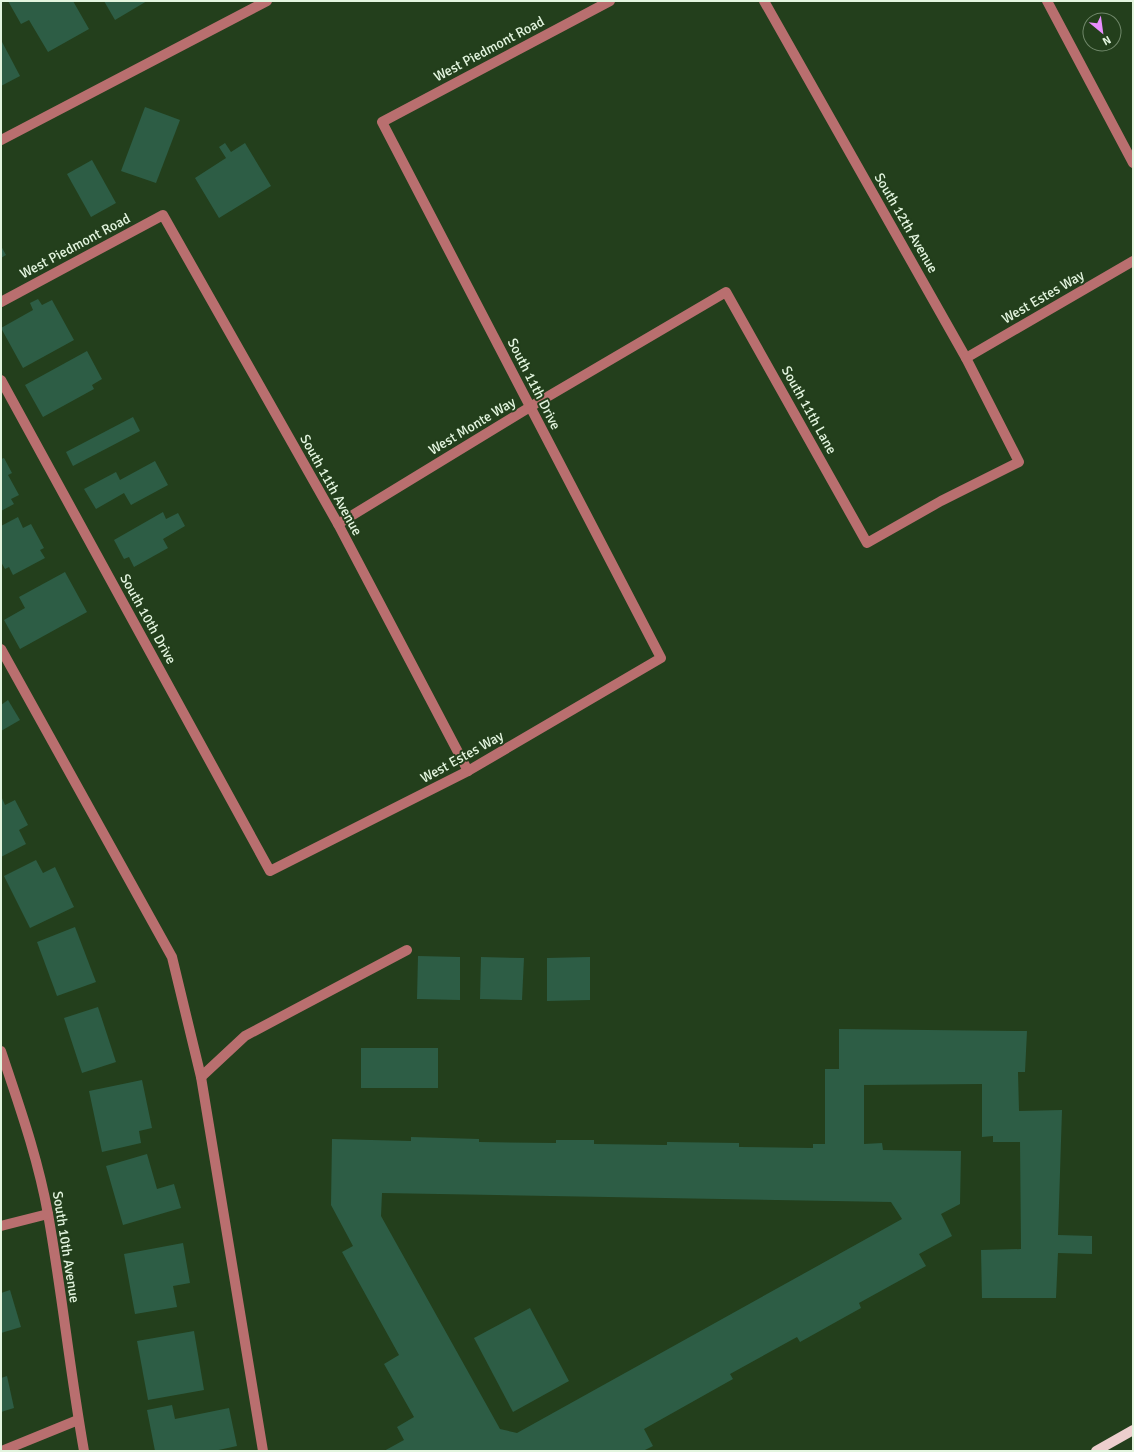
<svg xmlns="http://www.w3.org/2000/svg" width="1134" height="1452" viewBox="0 0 1134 1452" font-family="Signika,sans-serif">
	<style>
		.building { fill: #2d5d45; fill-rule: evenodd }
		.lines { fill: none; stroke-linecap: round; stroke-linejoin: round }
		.minor { stroke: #b96f6f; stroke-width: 10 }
		.major { stroke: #edcecd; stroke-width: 10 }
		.labels { text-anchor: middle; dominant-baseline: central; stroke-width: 4; stroke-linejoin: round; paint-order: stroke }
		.street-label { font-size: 14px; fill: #e3f5df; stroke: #233f1c }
	</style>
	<rect width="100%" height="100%" fill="#233f1c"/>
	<!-- building -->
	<g class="building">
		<polygon points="8,1 73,1 89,29 48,52 29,20 21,24"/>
		<polygon points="104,1 147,1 115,20"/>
		<polygon points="1,40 20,76 1,86"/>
		<polygon points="145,107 180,120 156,183 121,171"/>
		<polygon points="225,143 231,152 245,143 271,186 219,218 195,178 226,158 219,147"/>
		<polygon points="92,160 116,203 91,217 67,174"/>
		<polygon points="1,246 6,255 1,258"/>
		<polygon points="38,299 42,305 52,300 74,340 23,368 1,328 33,310 30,303"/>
		<polygon points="87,351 102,379 92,385 94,389 43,417 25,385"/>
		<polygon points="133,417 140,431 73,466 66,452"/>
		<polygon points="4,458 12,473 8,475 19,495 11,499 14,504 1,511 1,459"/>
		<polygon points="155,461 168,485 131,505 124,493 96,509 84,489 116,472 120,480"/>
		<polygon points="163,512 166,519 178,513 185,526 163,539 168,548 134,567 129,557 124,559 114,540"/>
		<polygon points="18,517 23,528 31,524 44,548 40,550 45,558 13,575 9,567 5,569 1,562 1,526"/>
		<polygon points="65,572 87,612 20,649 4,620 25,608 19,597"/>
		<polygon points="8,700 20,720 1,731 1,705"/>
		<polygon points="1,796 5,805 15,800 28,825 19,830 26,844 1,857"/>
		<polygon points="36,860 43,873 55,867 74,907 30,928 4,876"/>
		<polygon points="75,927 96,982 57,996 37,942"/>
		<polygon points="418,956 460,957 460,1000 417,999"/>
		<polygon points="481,957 524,958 522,1000 480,999"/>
		<polygon points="590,957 590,1000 547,1001 547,958"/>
		<polygon points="98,1007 116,1062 82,1073 64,1018"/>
		<path d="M839,1029L1027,1031L1025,1072H1018L1019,1111L1062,1110L1058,1235L1092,1236V1254L1058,1253L1056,1298H982L981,1250L1021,1249L1020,1142H993V1136L982,1137V1084L864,1085V1144L882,1143L883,1150L961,1151L960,1204L941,1214L952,1236L919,1254L926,1266L859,1303L861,1308L800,1342L797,1337L730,1374L733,1379L644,1429L653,1446L643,1451H384L404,1440L397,1427L414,1417L384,1364L399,1355L342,1252L353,1246L331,1205L332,1139L411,1141V1137L479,1139V1142L556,1143V1140H594V1144L667,1145V1142L739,1143V1147L813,1148V1144H825V1069H839ZM382,1193L891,1202L902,1219L517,1433L500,1429L381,1216Z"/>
		<rect x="361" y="1048" width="77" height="40"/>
		<polygon points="142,1080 152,1128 139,1131 141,1143 102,1152 89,1091"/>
		<polygon points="147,1154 157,1189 174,1184 181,1208 123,1225 106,1166"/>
		<polygon points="183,1243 190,1283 173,1286 177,1307 135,1314 124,1254"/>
		<polygon points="10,1290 21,1327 1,1333 1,1293"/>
		<polygon points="530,1308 569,1381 513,1412 474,1338"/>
		<polygon points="194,1331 204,1390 148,1400 137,1341"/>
		<polygon points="7,1376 14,1408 1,1412 1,1378"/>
		<polygon points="172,1405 175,1419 229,1408 237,1446 214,1451 155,1451 147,1410"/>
	</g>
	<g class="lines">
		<!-- minor -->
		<g class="minor">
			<polyline points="1047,1 1133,163"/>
			<polyline points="1,140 267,1"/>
			<polyline points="1,302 163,215 338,524 468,771"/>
			<polyline points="966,358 1133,261"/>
			<polyline points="1,380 270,871 468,771 661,658 382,122 610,1"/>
			<polyline points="338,524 530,407 726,292 867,543 941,501 1019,462 966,358 764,1"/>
			<polyline points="1,649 172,957 201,1077 263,1451"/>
			<path d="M1,1051C19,1105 38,1158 48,1214C62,1293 70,1372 84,1451"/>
			<polyline points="201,1077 245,1036 407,950"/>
			<polyline points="1,1226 48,1214"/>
			<polyline points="2,1451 78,1420"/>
		</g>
		<!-- major -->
		<polyline class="major" points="1096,1451 1133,1430"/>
	</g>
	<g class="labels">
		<!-- street labels -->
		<g class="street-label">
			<text transform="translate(489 49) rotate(-28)">West Piedmont Road</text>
			<text transform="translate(906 223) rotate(60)">South 12th Avenue</text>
			<text transform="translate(75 246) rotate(-28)">West Piedmont Road</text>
			<text transform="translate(1043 297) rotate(-30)">West Estes Way</text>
			<text transform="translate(534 384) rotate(63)">South 11th Drive</text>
			<text transform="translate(809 410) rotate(61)">South 11th Lane</text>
			<text transform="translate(472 426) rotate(-31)">West Monte Way</text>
			<text transform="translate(331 485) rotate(61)">South 11th Avenue</text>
			<text transform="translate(148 619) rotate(61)">South 10th Drive</text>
			<text transform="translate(462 757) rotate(-29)">West Estes Way</text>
			<text transform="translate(66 1247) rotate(81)">South 10th Avenue</text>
		</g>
	</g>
	<!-- border -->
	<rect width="1134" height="1452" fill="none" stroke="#e3f5df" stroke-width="4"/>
	<!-- north arrow -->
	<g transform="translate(1102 32) rotate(151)"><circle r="19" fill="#233f1c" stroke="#70886a"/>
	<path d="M0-3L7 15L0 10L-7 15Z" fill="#e98efe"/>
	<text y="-6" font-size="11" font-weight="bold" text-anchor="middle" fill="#e3f5df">N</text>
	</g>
</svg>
